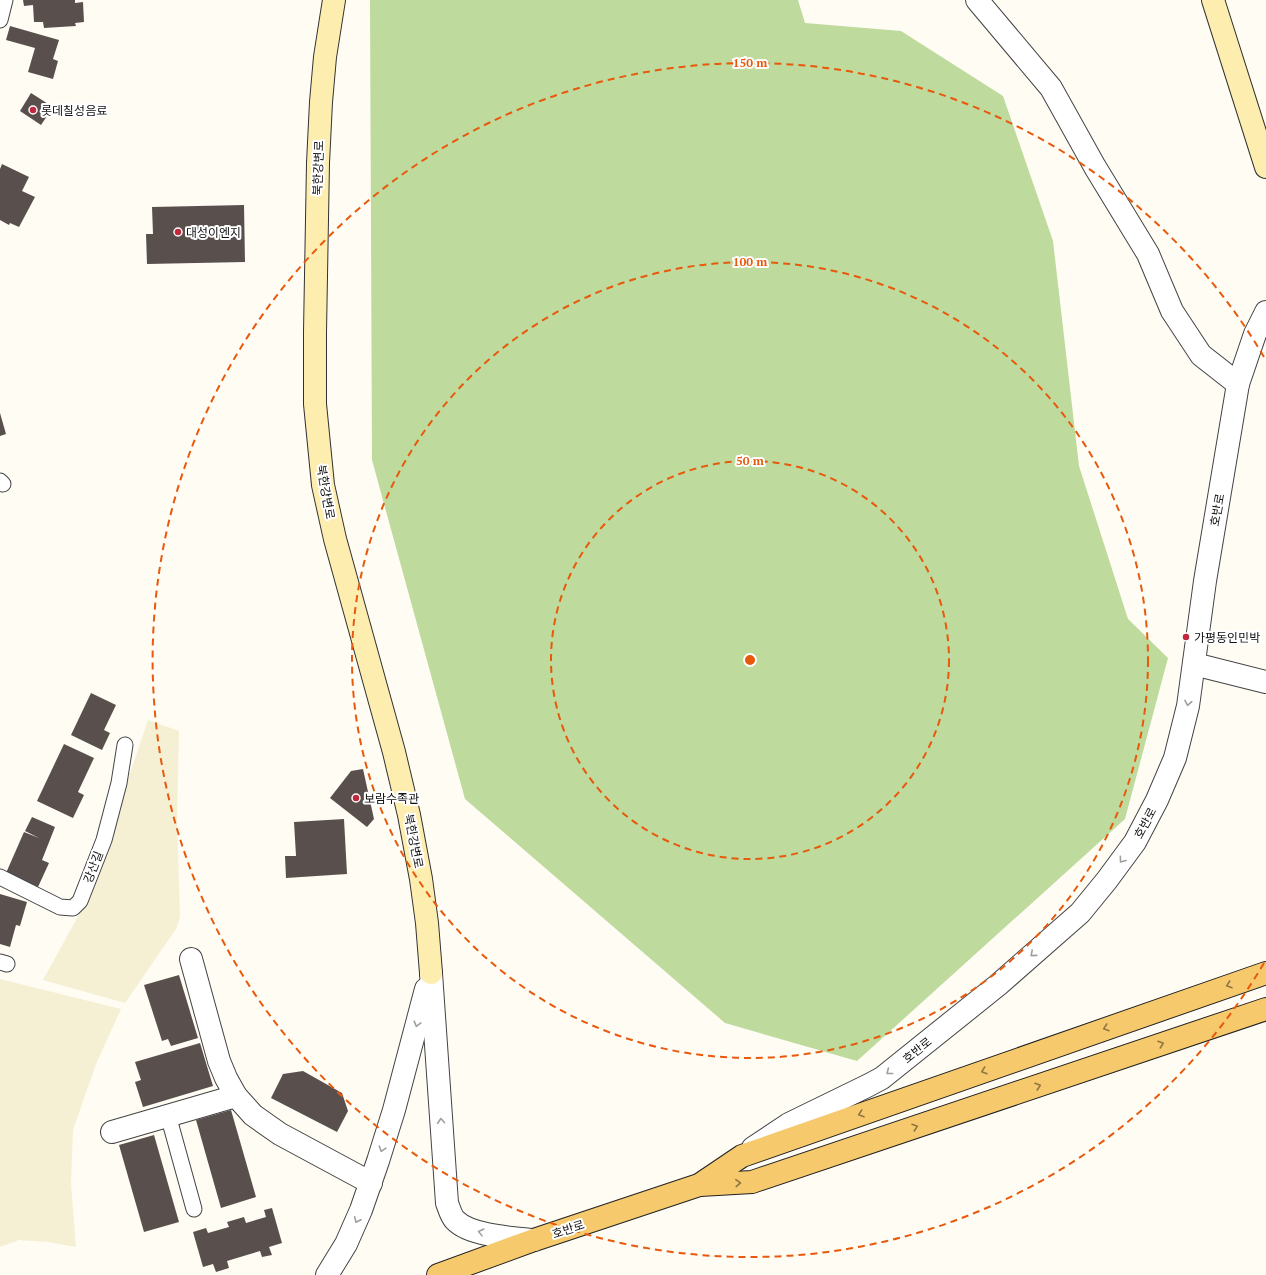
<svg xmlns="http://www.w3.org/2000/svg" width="1266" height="1275" viewBox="0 0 1266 1275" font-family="'PT Serif','Noto Sans KR',serif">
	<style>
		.farmland { fill: #f5efd4 }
		.forest { fill: #beda9c }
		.building { fill: #59504d }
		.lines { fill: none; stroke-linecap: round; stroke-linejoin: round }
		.service-casing { stroke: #434343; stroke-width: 17 }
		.minor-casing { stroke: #434343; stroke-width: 24 }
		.tertiary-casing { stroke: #434343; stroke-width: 24 }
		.secondary-casing { stroke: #323232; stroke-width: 24 }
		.primary-casing { stroke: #212121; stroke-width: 24 }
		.service { stroke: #fff; stroke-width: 15 }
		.minor { stroke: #fff; stroke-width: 22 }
		.tertiary { stroke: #fff; stroke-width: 22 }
		.secondary { stroke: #fdeeb0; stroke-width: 22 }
		.primary { stroke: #f6c96d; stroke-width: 22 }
		.oneway { stroke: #9f9f9f }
		.oneway2 { stroke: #8e7643 }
		.ring { fill: none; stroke: #e8590c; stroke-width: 2; stroke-dasharray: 7 5 }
		.poi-dot { fill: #c0293d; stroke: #fff; stroke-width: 1.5 }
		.labels { text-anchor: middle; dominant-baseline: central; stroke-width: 4; stroke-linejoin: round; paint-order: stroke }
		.poi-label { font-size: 12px; fill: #101010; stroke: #fff; text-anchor: start }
		.street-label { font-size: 12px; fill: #101010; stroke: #fff }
		.centre { fill: #e8590c; stroke: #fff; stroke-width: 2 }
		.ring-label { font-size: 12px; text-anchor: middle; font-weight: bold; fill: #e8590c; stroke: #fff; stroke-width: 4; stroke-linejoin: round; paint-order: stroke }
	</style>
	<rect width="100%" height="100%" fill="#fffcf4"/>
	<!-- farmland -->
	<g class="farmland">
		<polygon points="148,720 179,731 177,817 180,917 176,929 125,1003 43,980 81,911 118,809"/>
		<polygon points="0,979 121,1009 96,1064 73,1130 71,1184 76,1247 47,1242 19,1240 0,1247"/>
	</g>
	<!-- forest -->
	<polygon class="forest" points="370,0 798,0 805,23 901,31 1003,96 1053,241 1079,466 1128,619 1168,658 1125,819 857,1061 725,1023 465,799 372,460"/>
	<!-- building -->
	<g class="building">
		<polygon points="23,0 75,0 75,3 83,2 84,22 75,23 76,26 44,28 43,22 34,22 33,5 24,6"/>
		<polygon points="10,26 59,40 53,59 58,61 53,79 28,72 35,48 6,40"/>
		<polygon points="31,93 53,107 41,125 20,111"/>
		<polygon points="2,164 29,177 22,191 35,197 19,227 10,223 9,225 0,220 0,169"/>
		<polygon points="244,205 245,262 147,264 146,234 153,234 152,207"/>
		<polygon points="0,413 6,434 0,436"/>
		<polygon points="91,693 116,705 104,730 110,733 102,750 71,735"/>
		<polygon points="64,744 94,758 78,792 84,795 73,818 37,801"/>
		<polygon points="363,769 374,819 367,827 330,798 351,771"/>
		<polygon points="32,817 55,827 42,860 49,863 38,887 6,873 24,832 39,838 25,831"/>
		<polygon points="344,819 347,874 286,878 285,856 296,856 294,822"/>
		<polygon points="0,894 27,902 20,926 16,925 10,947 0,944"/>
		<polygon points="179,975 198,1038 171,1046 168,1039 162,1041 144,985"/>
		<polygon points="200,1043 213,1086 143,1107 135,1082 141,1080 135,1062"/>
		<polygon points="303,1071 342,1093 348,1111 337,1132 271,1098 283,1074"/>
		<polygon points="231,1110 256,1197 221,1208 196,1120"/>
		<polygon points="154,1135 179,1222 144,1232 119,1145"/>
		<polygon points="272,1208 282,1243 269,1247 272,1255 262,1257 260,1251 227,1261 229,1268 216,1272 213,1264 203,1267 193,1232 206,1228 208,1233 229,1227 227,1222 244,1217 246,1223 266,1217 264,1210"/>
	</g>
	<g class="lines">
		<!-- service casing -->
		<g class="service-casing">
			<g id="service">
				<polyline points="0,20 5,0"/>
				<polyline points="0,481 3,484"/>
				<polyline points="0,877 60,907 73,908 80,901 104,840 119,783 125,745"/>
				<polyline points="0,962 7,964"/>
				<polyline points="168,1115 194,1209"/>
			</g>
		</g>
		<!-- minor casing -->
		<g class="minor-casing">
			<g id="minor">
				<polyline points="977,0 1051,88 1095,167 1148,254 1172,311 1201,355 1238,384"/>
				<polyline points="1194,664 1266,682"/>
				<polyline points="191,959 219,1061 226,1078 236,1096 253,1115 280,1134 371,1183"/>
				<polyline points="112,1132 236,1096"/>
			</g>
		</g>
		<!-- tertiary casing -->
		<g class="tertiary-casing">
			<g id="tertiary">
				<path d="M431,973L447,1203C449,1208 451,1216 455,1220C470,1236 513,1238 534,1240"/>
				<polyline points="753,1148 789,1124 869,1085 882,1078 998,985 1080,913 1107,880 1135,842 1157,800 1175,758 1188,706 1205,581 1238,384 1255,334 1266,312"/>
				<polyline points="327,1275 346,1244 361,1210 378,1161 394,1110 426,989"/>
			</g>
		</g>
		<!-- secondary casing -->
		<g class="secondary-casing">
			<g id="secondary">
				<polyline points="334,0 325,57 321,102 318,163 315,332 315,404 323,485 335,539 394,752 409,815 421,879 427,923 431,973"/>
				<polyline points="1213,0 1266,167"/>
			</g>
		</g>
		<!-- primary casing -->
		<g class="primary-casing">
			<g id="primary">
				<polyline points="700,1185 752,1182 1266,1009"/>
				<polyline points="438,1275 534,1240 699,1185 742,1156 1266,973"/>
			</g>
		</g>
		<!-- service -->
		<use href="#service" class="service"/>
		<!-- minor -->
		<use href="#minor" class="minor"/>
		<!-- tertiary -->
		<use href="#tertiary" class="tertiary"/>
		<!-- secondary -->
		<use href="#secondary" class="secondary"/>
		<!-- primary -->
		<use href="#primary" class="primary"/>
	</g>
	<!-- one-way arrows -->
	<defs><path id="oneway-chevron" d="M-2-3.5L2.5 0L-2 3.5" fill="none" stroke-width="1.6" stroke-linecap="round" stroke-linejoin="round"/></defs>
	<g class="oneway">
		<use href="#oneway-chevron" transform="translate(1188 703) rotate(100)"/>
		<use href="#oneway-chevron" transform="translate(1122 860) rotate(126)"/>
		<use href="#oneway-chevron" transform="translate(1033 954) rotate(139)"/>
		<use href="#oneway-chevron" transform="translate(417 1024) rotate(105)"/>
		<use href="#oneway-chevron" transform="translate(889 1072) rotate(142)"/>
		<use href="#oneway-chevron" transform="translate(441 1121) rotate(-94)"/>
		<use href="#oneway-chevron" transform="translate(382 1149) rotate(107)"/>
		<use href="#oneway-chevron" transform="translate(357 1220) rotate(115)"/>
		<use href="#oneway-chevron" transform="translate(481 1232) rotate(-166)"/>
	</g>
	<g class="oneway2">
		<use href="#oneway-chevron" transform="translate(1229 985) rotate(161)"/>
		<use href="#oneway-chevron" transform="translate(1106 1028) rotate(161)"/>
		<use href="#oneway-chevron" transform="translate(1161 1044) rotate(-19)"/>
		<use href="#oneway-chevron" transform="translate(984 1071) rotate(161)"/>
		<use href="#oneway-chevron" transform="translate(1038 1086) rotate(-19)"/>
		<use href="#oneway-chevron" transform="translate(861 1114) rotate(161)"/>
		<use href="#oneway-chevron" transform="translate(915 1127) rotate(-19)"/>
		<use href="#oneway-chevron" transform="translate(738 1183) rotate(-3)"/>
	</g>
	<!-- distance rings -->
	<g class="ring">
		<circle cx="750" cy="660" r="199"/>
		<circle cx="750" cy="660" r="398"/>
		<path d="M1264 963A597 597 0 1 1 1264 357"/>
	</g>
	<!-- markers -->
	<g class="poi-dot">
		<circle cx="33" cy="110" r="4"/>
		<circle cx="178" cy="232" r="4"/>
		<circle cx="1186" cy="637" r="4"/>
		<circle cx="356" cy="798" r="4"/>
	</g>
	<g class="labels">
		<!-- poi labels -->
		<g class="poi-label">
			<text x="41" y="110">롯데칠성음료</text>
			<text x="186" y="232">대성이엔지</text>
			<text x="1194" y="637">가평동인민박</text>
			<text x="364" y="798">보람수족관</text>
		</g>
		<!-- street labels -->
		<g class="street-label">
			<text transform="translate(318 168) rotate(-88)">북한강변로</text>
			<text transform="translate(326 492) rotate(80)">북한강변로</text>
			<text transform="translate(1217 510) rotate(-80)">호반로</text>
			<text transform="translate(1145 823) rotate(-62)">호반로</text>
			<text transform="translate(414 841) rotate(79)">북한강변로</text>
			<text transform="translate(93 867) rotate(-69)">강산길</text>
			<text transform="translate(917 1050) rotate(-39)">호반로</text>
			<text transform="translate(568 1229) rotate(-18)">호반로</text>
		</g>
	</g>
	<circle cx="750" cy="660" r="6" class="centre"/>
	<g class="ring-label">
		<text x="750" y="67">150 m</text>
		<text x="750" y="266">100 m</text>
		<text x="750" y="465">50 m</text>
	</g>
</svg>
